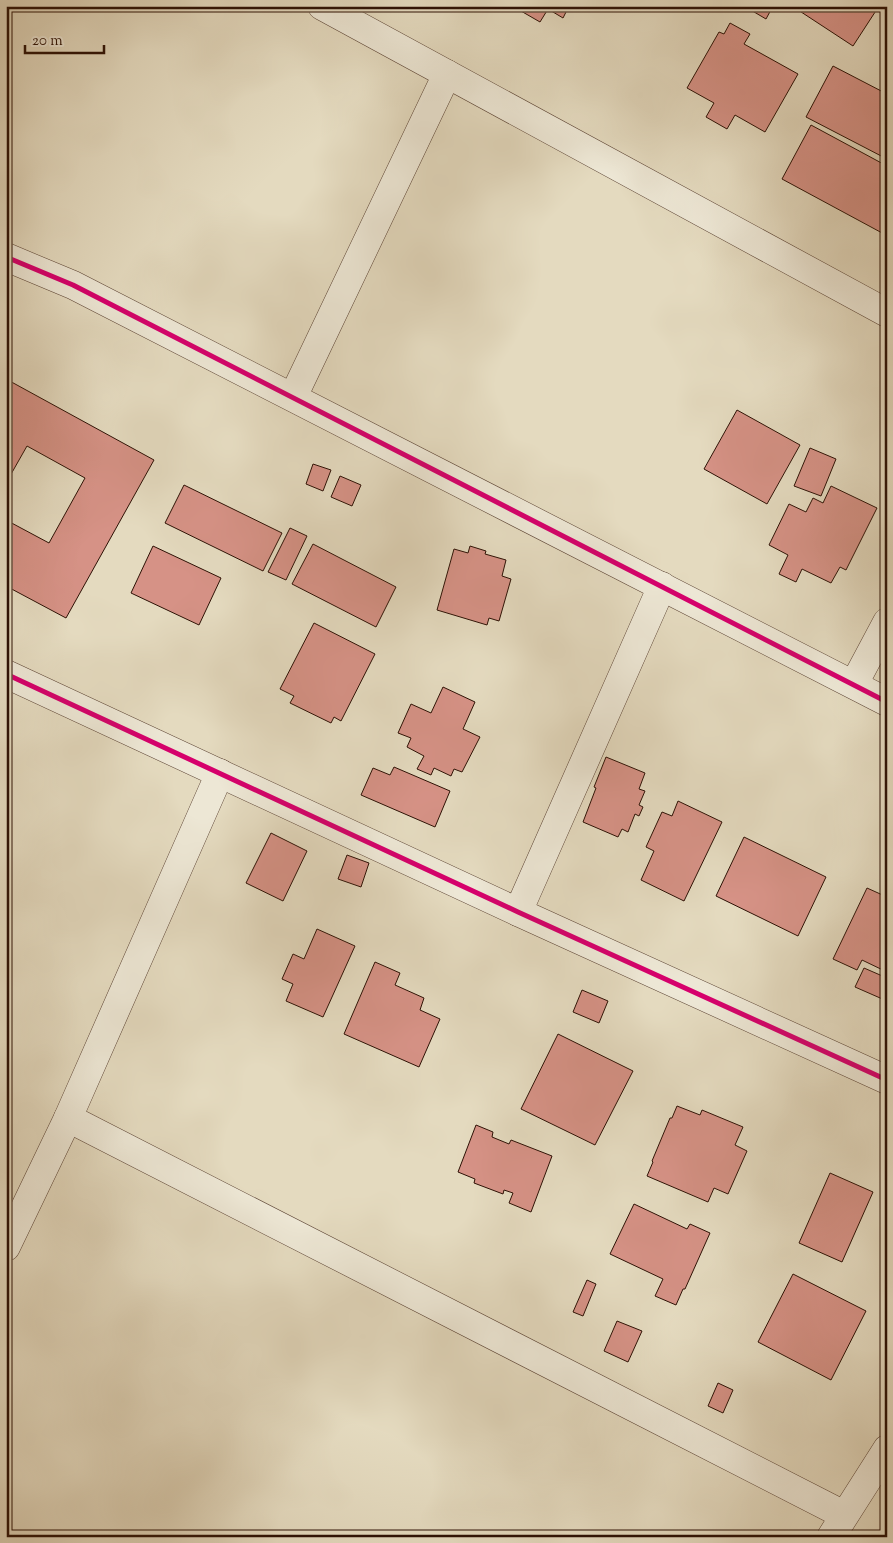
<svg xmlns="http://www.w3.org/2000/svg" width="893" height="1543" viewBox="0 0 893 1543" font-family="'Sorts Mill Goudy',serif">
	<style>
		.building { fill: #d69286; stroke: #2d1105 }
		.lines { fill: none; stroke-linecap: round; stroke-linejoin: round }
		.minor-casing { stroke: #5b4334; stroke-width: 29 }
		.minor { stroke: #ede7d5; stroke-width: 28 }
		.cycleway-casing { stroke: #ede7d5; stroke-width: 8 }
		.cycleway { stroke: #d6006c; stroke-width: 5 }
	</style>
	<rect width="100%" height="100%" fill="#e4dabf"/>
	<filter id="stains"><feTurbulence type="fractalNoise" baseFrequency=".004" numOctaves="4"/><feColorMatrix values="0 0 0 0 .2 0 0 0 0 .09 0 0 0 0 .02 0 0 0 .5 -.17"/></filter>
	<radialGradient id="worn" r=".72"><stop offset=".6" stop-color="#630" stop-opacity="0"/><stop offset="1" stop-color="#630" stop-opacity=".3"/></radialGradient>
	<!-- building -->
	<g class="building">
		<polygon points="569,6 563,18 548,9 540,22 514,7"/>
		<polygon points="744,6 773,6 766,19"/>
		<polygon points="792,6 879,6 853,46"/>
		<polygon points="730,23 750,34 744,44 798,74 765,132 735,115 727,129 706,117 714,103 687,88 719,32 724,34"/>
		<polygon points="833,66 887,94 887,159 806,117"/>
		<polygon points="811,125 887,166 887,229 884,234 782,179"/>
		<polygon points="6,379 154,460 66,618 6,586 6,520 49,543 85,478 27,446 6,483"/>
		<polygon points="737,410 800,445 767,504 704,469"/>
		<polygon points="810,448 836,459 821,496 794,486"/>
		<polygon points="313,464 331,470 323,491 306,484"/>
		<polygon points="340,476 361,485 352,506 331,497"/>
		<polygon points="184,485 282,533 263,571 165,523"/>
		<polygon points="831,486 877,508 846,570 840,567 831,583 802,569 796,582 779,574 788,555 769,545 789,504 806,512 813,498 823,503"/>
		<polygon points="290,528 307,536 286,580 268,572"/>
		<polygon points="313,544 396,587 376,627 292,584"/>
		<polygon points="153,546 221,578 199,625 131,593"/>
		<polygon points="470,546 486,551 485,554 506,560 502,576 511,579 499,621 489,618 487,625 437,610 454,549 468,553"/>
		<polygon points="314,623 375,654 341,721 334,717 331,723 290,703 294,696 280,689"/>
		<polygon points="443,687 475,702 463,729 480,737 462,772 454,769 451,776 434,768 431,775 417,769 424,756 407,747 411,738 398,733 411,704 431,713"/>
		<polygon points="606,757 645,773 639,789 645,791 639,805 643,807 639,816 635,814 628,832 622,829 618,837 583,822 596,788 594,787"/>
		<polygon points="394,767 450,791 435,827 361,795 373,768 390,775"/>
		<polygon points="678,801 722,822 684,901 641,880 654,851 646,847 662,812 672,816"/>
		<polygon points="271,833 307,851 283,901 246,883"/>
		<polygon points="744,837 826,877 798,936 716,896"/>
		<polygon points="347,855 369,863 361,887 338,879"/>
		<polygon points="867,888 887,897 887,972 862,960 857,970 833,959"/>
		<polygon points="317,929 355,946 323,1017 286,1001 293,984 282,979 293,954 304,959"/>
		<polygon points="375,962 400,973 395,985 424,998 420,1010 440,1019 419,1067 344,1034"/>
		<polygon points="864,968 887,978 887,1001 855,987"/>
		<polygon points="582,990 608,1001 599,1023 573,1012"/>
		<polygon points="558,1034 633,1071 595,1145 521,1109"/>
		<polygon points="677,1106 700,1115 702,1110 743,1127 735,1145 747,1151 728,1194 714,1188 708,1202 647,1176 653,1162 652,1161 670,1118 672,1118"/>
		<polygon points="476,1125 493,1132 492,1137 509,1144 511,1140 552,1156 531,1212 509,1203 513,1193 504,1190 503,1194 474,1183 475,1179 458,1172"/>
		<polygon points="830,1173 873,1192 842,1262 799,1243"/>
		<polygon points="634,1204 687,1229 690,1224 710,1233 685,1289 683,1289 676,1305 655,1296 663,1279 610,1254"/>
		<polygon points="793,1274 866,1311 831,1380 758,1342"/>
		<polygon points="587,1280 596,1284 583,1316 573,1312"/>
		<polygon points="617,1321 642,1331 628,1362 604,1351"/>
		<polygon points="718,1383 733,1390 723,1413 708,1406"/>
	</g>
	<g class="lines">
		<!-- minor casing -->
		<g class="minor-casing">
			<g id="minor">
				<polyline points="322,6 887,313"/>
				<polyline points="6,257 73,285 887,702"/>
				<polyline points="293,397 447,74"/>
				<polyline points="6,674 518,912 887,1080"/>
				<polyline points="854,684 887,622"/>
				<polyline points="518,912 662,586"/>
				<polyline points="68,1118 844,1515"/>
				<polyline points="6,1247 68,1118 220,773"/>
				<polyline points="831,1537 887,1449"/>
			</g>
		</g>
		<!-- minor -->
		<use href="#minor" class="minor"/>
		<!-- cycleway casing -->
		<g class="cycleway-casing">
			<g id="cycleway">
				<polyline points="6,257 73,285 887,702"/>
				<polyline points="6,674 518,912 887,1080"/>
			</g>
		</g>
		<!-- cycleway -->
		<use href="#cycleway" class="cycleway"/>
	</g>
	<!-- margin -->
	<rect width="893" height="1543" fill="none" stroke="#e4dabf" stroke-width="25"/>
	<rect x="8" y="8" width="878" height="1528" fill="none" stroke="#2d1105" stroke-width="2.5"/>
	<rect x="12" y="12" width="868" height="1518" fill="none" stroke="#2d1105"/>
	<!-- scale -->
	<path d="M25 45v8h79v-8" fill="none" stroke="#2d1105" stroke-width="2.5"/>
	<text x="32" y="45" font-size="15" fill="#2d1105" stroke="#ede7d5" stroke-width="4" paint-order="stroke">20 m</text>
	<rect width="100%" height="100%" filter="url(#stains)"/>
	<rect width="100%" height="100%" fill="url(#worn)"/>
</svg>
